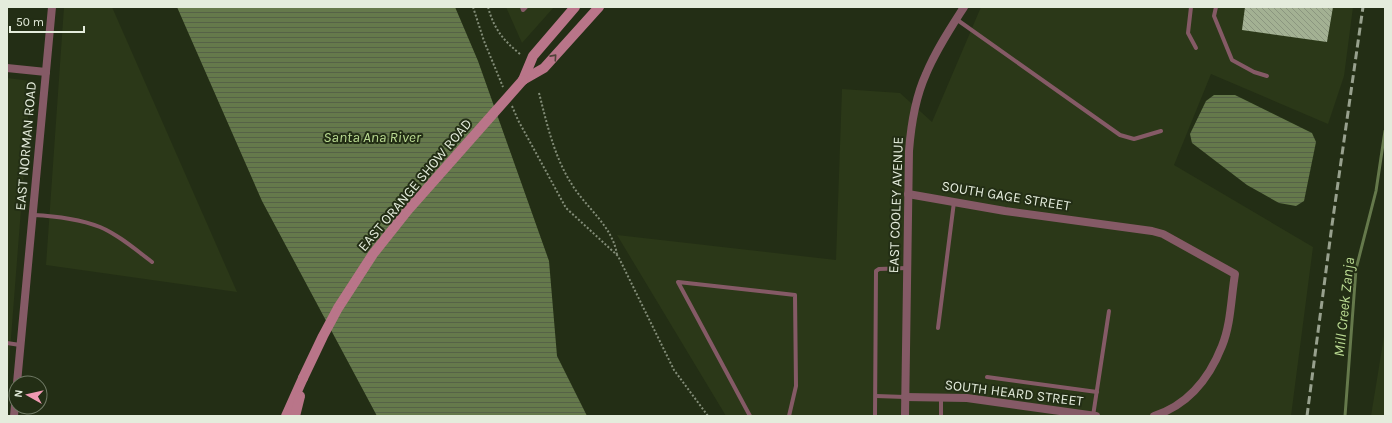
<svg xmlns="http://www.w3.org/2000/svg" width="1392" height="423" viewBox="0 0 1392 423" font-family="Karla,sans-serif">
	<style>
		.built { fill: #2b3818 }
		.water { fill: url(#water-rules) }
		.lines { fill: none; stroke-linecap: round; stroke-linejoin: round }
		.stream { stroke: #65794b; stroke-width: 3 }
		.building { fill: url(#building-back-hatch) }
		.path { stroke: #838d78; stroke-width: 2; stroke-dasharray: 2 2; stroke-linecap: butt }
		.service { stroke: #855a66; stroke-width: 4 }
		.minor { stroke: #855a66; stroke-width: 8 }
		.secondary { stroke: #b97589; stroke-width: 10 }
		.rail { stroke: #98a18e; stroke-width: 3; stroke-dasharray: 8 4; stroke-linecap: butt }
		.secondary-bridge { stroke: #b97589; stroke-width: 10 }
		.oneway { stroke: #504338 }
		.labels { text-anchor: middle; dominant-baseline: central; stroke-width: 4; stroke-linejoin: round; paint-order: stroke }
		.street-label { font-size: 14px; fill: #e4ecdc; stroke: #232e15 }
		.water-label { font-size: 15px; font-style: italic; fill: #bada92; stroke: #232e15 }
	</style>
	<defs>
		<pattern id="water-rules" width="6" height="5" patternUnits="userSpaceOnUse"><rect width="6" height="5" fill="#65794b"/><path d="M0 2.5h6" fill="none" stroke="#566247"/></pattern>
		<pattern id="building-back-hatch" width="6" height="6" patternUnits="userSpaceOnUse"><rect width="6" height="6" fill="#a3b193"/><path d="M-1 5l2 2M0 0l6 6M5-1l2 2" fill="none" stroke="#8b967f"/></pattern>
	</defs>
	<rect width="100%" height="100%" fill="#232e15"/>
	<!-- built -->
	<g class="built">
		<polygon points="64,7 112,7 237,292 46,265"/>
		<polygon points="506,7 554,7 522,43"/>
		<polygon points="981,7 1353,7 1344,76 1328,124 1211,74 1174,165 1313,247 1291,416 726,416 617,235 836,260 842,89 900,93 932,122"/>
		<polygon points="7,78 31,81 7,389"/>
		<polygon points="1385,330 1385,416 1371,416"/>
	</g>
	<!-- water -->
	<g class="water">
		<polygon points="177,7 455,7 478,61 549,261 557,356 587,416 377,416 262,201"/>
		<polygon points="1214,95 1235,95 1312,133 1316,142 1304,201 1296,206 1279,203 1247,185 1192,143 1190,134 1206,101"/>
	</g>
	<g class="lines">
		<!-- stream -->
		<polyline class="stream" points="1345,416 1356,269 1376,191 1385,131"/>
	</g>
	<!-- building -->
	<polygon class="building" points="1245,7 1333,7 1327,42 1242,30"/>
	<g class="lines">
		<!-- path -->
		<g class="path">
			<polyline points="473,7 484,41 503,87"/>
			<path d="M488,7C494,29 503,40 520,54"/>
			<path d="M539,93C547,124 554,156 571,183C585,207 613,226 617,255"/>
			<polyline points="512,106 518,120 566,208 618,256 674,370 708,416"/>
		</g>
		<!-- service -->
		<g class="service">
			<polyline points="522,7 523,10 526,7"/>
			<polyline points="1191,7 1188,33 1196,48"/>
			<polyline points="1216,7 1214,16 1232,60 1254,72 1267,76"/>
			<polyline points="956,19 1120,135 1134,139 1161,131"/>
			<path d="M33,215C55,216 79,219 100,227C119,235 136,250 152,262"/>
			<polyline points="938,328 954,202"/>
			<polyline points="7,343 20,345"/>
			<polyline points="987,377 1097,392"/>
			<polyline points="876,396 905,397"/>
			<polyline points="750,416 678,282 795,295 796,386 789,416"/>
			<polyline points="875,416 876,271 879,269 907,268"/>
			<polyline points="941,416 941,397"/>
			<polyline points="1093,416 1109,311"/>
		</g>
		<!-- minor -->
		<g class="minor">
			<polyline points="7,68 46,72"/>
			<path d="M908,194L1005,211L1152,231L1163,234L1235,274C1231,298 1231,324 1222,346C1209,379 1188,405 1154,416"/>
			<polyline points="17,383 52,7"/>
			<polyline points="905,397 967,398 1096,416"/>
			<polyline points="14,416 16,394"/>
			<path d="M905,416L909,151C911,125 915,98 926,74C936,50 950,29 964,7"/>
		</g>
		<!-- secondary -->
		<g class="secondary">
			<polyline points="523,80 544,68 599,7"/>
			<polyline points="523,80 533,56 575,7"/>
			<polyline points="286,416 303,378"/>
			<polyline points="295,416 300,396"/>
		</g>
		<!-- rail -->
		<polyline class="rail" points="1307,416 1332,225 1363,7"/>
		<!-- secondary-bridge -->
		<polyline class="secondary-bridge" points="303,378 323,336 338,308 373,254 408,210 523,80"/>
	</g>
	<!-- one-way arrows -->
	<defs><path id="oneway-chevron" d="M-2-3.5L2.5 0L-2 3.5" fill="none" stroke-width="1.6" stroke-linecap="round" stroke-linejoin="round"/></defs>
	<use class="oneway" href="#oneway-chevron" transform="translate(554 57) rotate(-48)"/>
	<g class="labels">
		<!-- street labels -->
		<g class="street-label">
			<text transform="translate(26 146) rotate(-85)">EAST NORMAN ROAD</text>
			<text transform="translate(415 185) rotate(-50)">EAST ORANGE SHOW ROAD</text>
			<text transform="translate(1006 196) rotate(9)">SOUTH GAGE STREET</text>
			<text transform="translate(896 205) rotate(-88)">EAST COOLEY AVENUE</text>
			<text transform="translate(1014 393) rotate(7)">SOUTH HEARD STREET</text>
		</g>
		<!-- water labels -->
		<g class="water-label">
			<text x="372" y="137">Santa Ana River</text>
			<text transform="translate(1344 307) rotate(-84)">Mill Creek Zanja</text>
		</g>
	</g>
	<!-- border -->
	<rect width="1392" height="423" fill="none" stroke="#e4ecdc" stroke-width="16"/>
	<!-- north arrow -->
	<g transform="translate(28 395) rotate(278)"><circle r="19" fill="#232e15" stroke="#707a65"/>
	<path d="M0-3L7 15L0 10L-7 15Z" fill="#f19ab3"/>
	<text y="-6" font-size="11" font-weight="bold" text-anchor="middle" fill="#e4ecdc">N</text>
	</g>
	<!-- scale -->
	<path d="M10 26v6h74v-6" fill="none" stroke="#e4ecdc" stroke-width="2"/>
	<text x="16" y="26" font-size="12" fill="#e4ecdc" stroke="#232e15" stroke-width="3" paint-order="stroke">50 m</text>
</svg>
